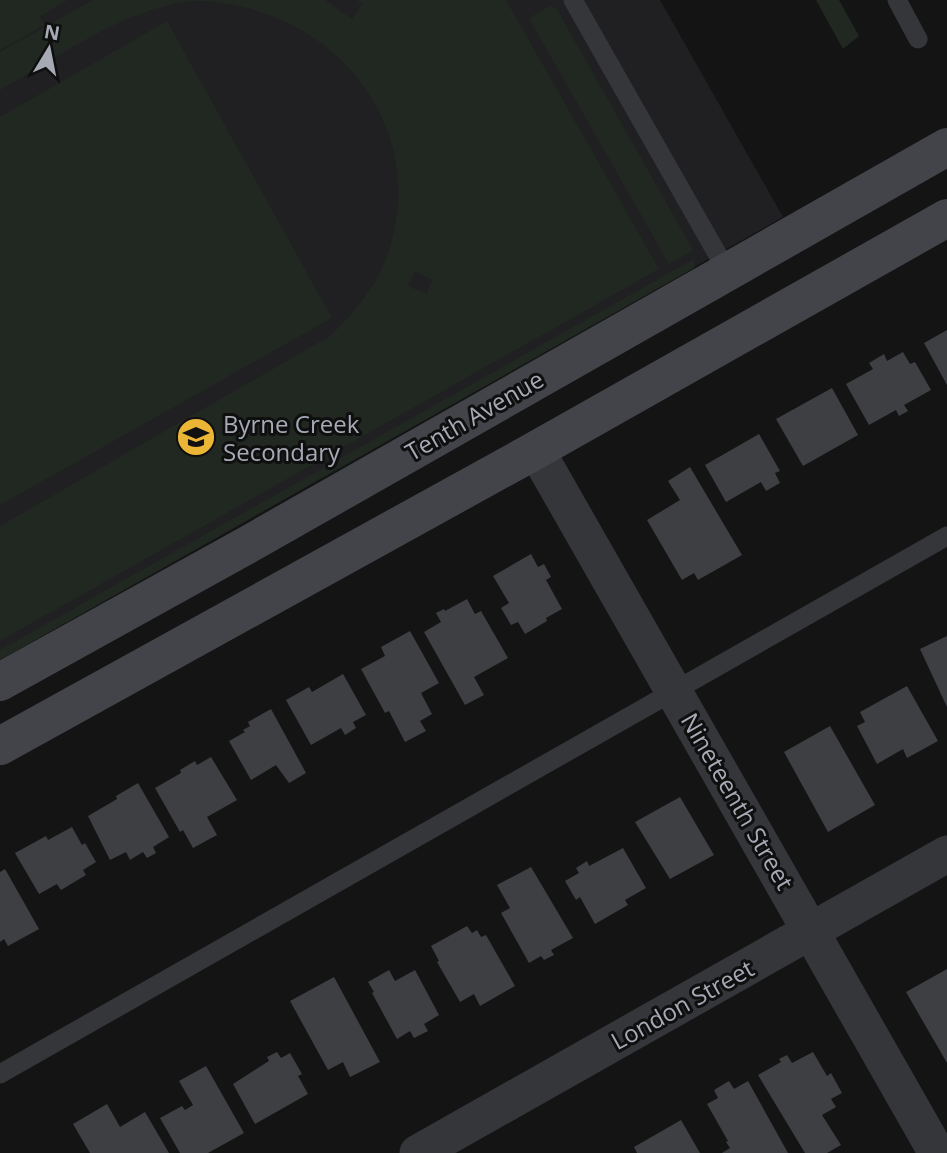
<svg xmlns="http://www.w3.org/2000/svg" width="947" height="1153" viewBox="0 0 947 1153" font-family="'Open Sans',sans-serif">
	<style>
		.built { fill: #202022 }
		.green { fill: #202821; fill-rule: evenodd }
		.building { fill: #3e3f42 }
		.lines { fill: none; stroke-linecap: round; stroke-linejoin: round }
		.service { stroke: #35363a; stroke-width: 19 }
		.minor { stroke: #35363a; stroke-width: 37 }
		.secondary { stroke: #43444a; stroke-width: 38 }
		.labels { text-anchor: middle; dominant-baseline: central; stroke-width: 6; stroke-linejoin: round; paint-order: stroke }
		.street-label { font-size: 24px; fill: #a6aab5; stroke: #0f0f10 }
		.poi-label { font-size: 24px; fill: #a6aab5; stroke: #0f0f10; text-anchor: start }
	</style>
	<rect width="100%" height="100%" fill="#141415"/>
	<!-- built -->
	<polygon class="built" points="0,0 660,0 783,217 0,657"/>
	<!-- green -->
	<g class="green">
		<polygon points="0,0 67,0 39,17 45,25 0,50"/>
		<path d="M93,0H325L352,19L362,4L357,0H506L659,269L0,641V526L330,336C356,311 378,285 389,250C431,122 327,0 191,1C124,9 58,57 0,90V52ZM415,271L432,280L427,294L408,286Z"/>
		<polygon points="816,0 839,0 859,36 843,49"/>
		<polygon points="550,6 556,8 693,250 669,264 529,18"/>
		<polygon points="167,21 332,318 0,505 0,117"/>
		<polygon points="694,259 694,268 0,660 0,650"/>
	</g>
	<!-- building -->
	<g class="building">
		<polygon points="947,330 947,385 924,343"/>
		<polygon points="903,352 910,364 915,362 931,390 904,405 908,411 899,416 896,410 869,425 846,384 873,369 869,363 884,354 887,361"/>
		<polygon points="832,388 858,435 803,466 776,419"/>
		<polygon points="759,434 780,471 775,473 780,483 766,491 761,482 726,502 705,465"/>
		<polygon points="690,467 742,555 698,580 694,573 682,580 647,520 680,500 668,481"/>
		<polygon points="531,554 538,567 544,564 551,577 546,580 562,609 546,618 547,621 525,634 518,622 511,625 501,608 509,603 493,576"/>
		<polygon points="467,599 475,614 481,611 508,658 474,677 484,695 465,705 424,632 441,622 436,613 444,609 445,611"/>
		<polygon points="410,631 439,683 421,693 432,714 420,721 426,731 405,742 389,711 385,713 361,669 385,656 381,647"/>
		<polygon points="947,636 947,707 920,649"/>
		<polygon points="343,674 366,715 353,722 356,728 345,735 341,728 311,745 286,700 309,687 312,692"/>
		<polygon points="907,686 938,741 907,758 903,749 877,764 857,726 865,722 860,712"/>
		<polygon points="271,709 306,773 289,783 276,765 251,780 229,741 245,732 243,730 250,726 248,722"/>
		<polygon points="830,726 875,805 828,832 784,752"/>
		<polygon points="211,757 237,800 207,817 217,835 193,848 183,830 180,832 155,788 181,773 180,770 195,761 197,765"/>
		<polygon points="138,783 169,837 153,847 156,853 147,858 143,852 130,860 126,852 110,860 88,816 117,799 116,796"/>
		<polygon points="680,797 714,855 670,879 635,822"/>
		<polygon points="72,827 82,845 85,843 96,862 83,870 86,875 61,890 57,884 39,894 15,853 46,836 48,840"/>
		<polygon points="623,848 646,888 625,900 628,905 595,924 580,897 576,900 565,881 579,873 576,868 587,861 589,866"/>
		<polygon points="531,867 573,938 551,950 554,955 544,960 541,956 529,963 501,913 510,908 497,885"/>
		<polygon points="5,869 39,929 8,946 4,939 0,942 0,872"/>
		<polygon points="467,926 472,933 477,930 481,937 486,935 515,986 480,1006 474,994 460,1002 437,962 439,961 431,946"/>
		<polygon points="947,969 947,1063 906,992"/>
		<polygon points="389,970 395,981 415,970 439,1015 424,1024 428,1031 414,1038 410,1031 397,1039 372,993 374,992 368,982"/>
		<polygon points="334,977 380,1062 350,1077 343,1062 328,1070 290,1001"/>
		<polygon points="277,1052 281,1058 290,1053 302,1074 298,1076 308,1094 255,1124 233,1084 269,1061 267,1057"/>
		<polygon points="813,1052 827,1076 831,1073 842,1093 831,1099 836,1107 822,1115 841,1145 827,1153 805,1153 758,1075 781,1062 779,1059 787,1055 792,1063"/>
		<polygon points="206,1066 244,1133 208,1153 180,1153 160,1118 182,1106 185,1110 193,1105 179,1081"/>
		<polygon points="729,1081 734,1089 748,1081 788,1153 722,1153 730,1148 726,1142 728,1141 707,1104 718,1098 714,1090"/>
		<polygon points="107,1104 120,1127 145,1112 169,1153 90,1153 73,1124"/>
		<polygon points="681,1120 700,1153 637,1153 634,1147"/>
	</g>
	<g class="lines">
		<!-- service -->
		<g class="service">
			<polyline points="573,0 727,271"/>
			<polyline points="897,0 918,39"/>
			<polyline points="0,1074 947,536"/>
		</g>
		<!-- minor -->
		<g class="minor">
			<polyline points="536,450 937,1153"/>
			<polyline points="418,1153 947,854"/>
		</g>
		<!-- secondary -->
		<g class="secondary">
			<polyline points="0,682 249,544 947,147"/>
			<polyline points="0,746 536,450 947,218"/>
		</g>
	</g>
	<!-- icons -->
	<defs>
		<g id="school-disc" transform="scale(2.0125)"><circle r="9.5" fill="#ebb536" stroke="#0f0f10"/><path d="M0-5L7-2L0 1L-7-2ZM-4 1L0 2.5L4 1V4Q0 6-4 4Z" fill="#111"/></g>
	</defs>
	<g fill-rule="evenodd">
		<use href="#school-disc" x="196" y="437"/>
	</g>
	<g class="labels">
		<!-- street labels -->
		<g class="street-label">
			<text transform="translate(474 415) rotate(-30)">Tenth Avenue</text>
			<text transform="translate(738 801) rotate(60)">Nineteenth Street</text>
			<text transform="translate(682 1004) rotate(-29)">London Street</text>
		</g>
		<!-- poi labels -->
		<g class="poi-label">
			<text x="223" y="423">Byrne Creek<tspan x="223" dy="28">Secondary</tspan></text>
		</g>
	</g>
	<!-- north arrow -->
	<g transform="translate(49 49) rotate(10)" stroke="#0f0f10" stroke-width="5" paint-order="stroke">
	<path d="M0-5L12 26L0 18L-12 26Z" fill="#a6aab5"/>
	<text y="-10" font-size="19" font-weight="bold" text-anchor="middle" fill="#a6aab5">N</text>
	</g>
</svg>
